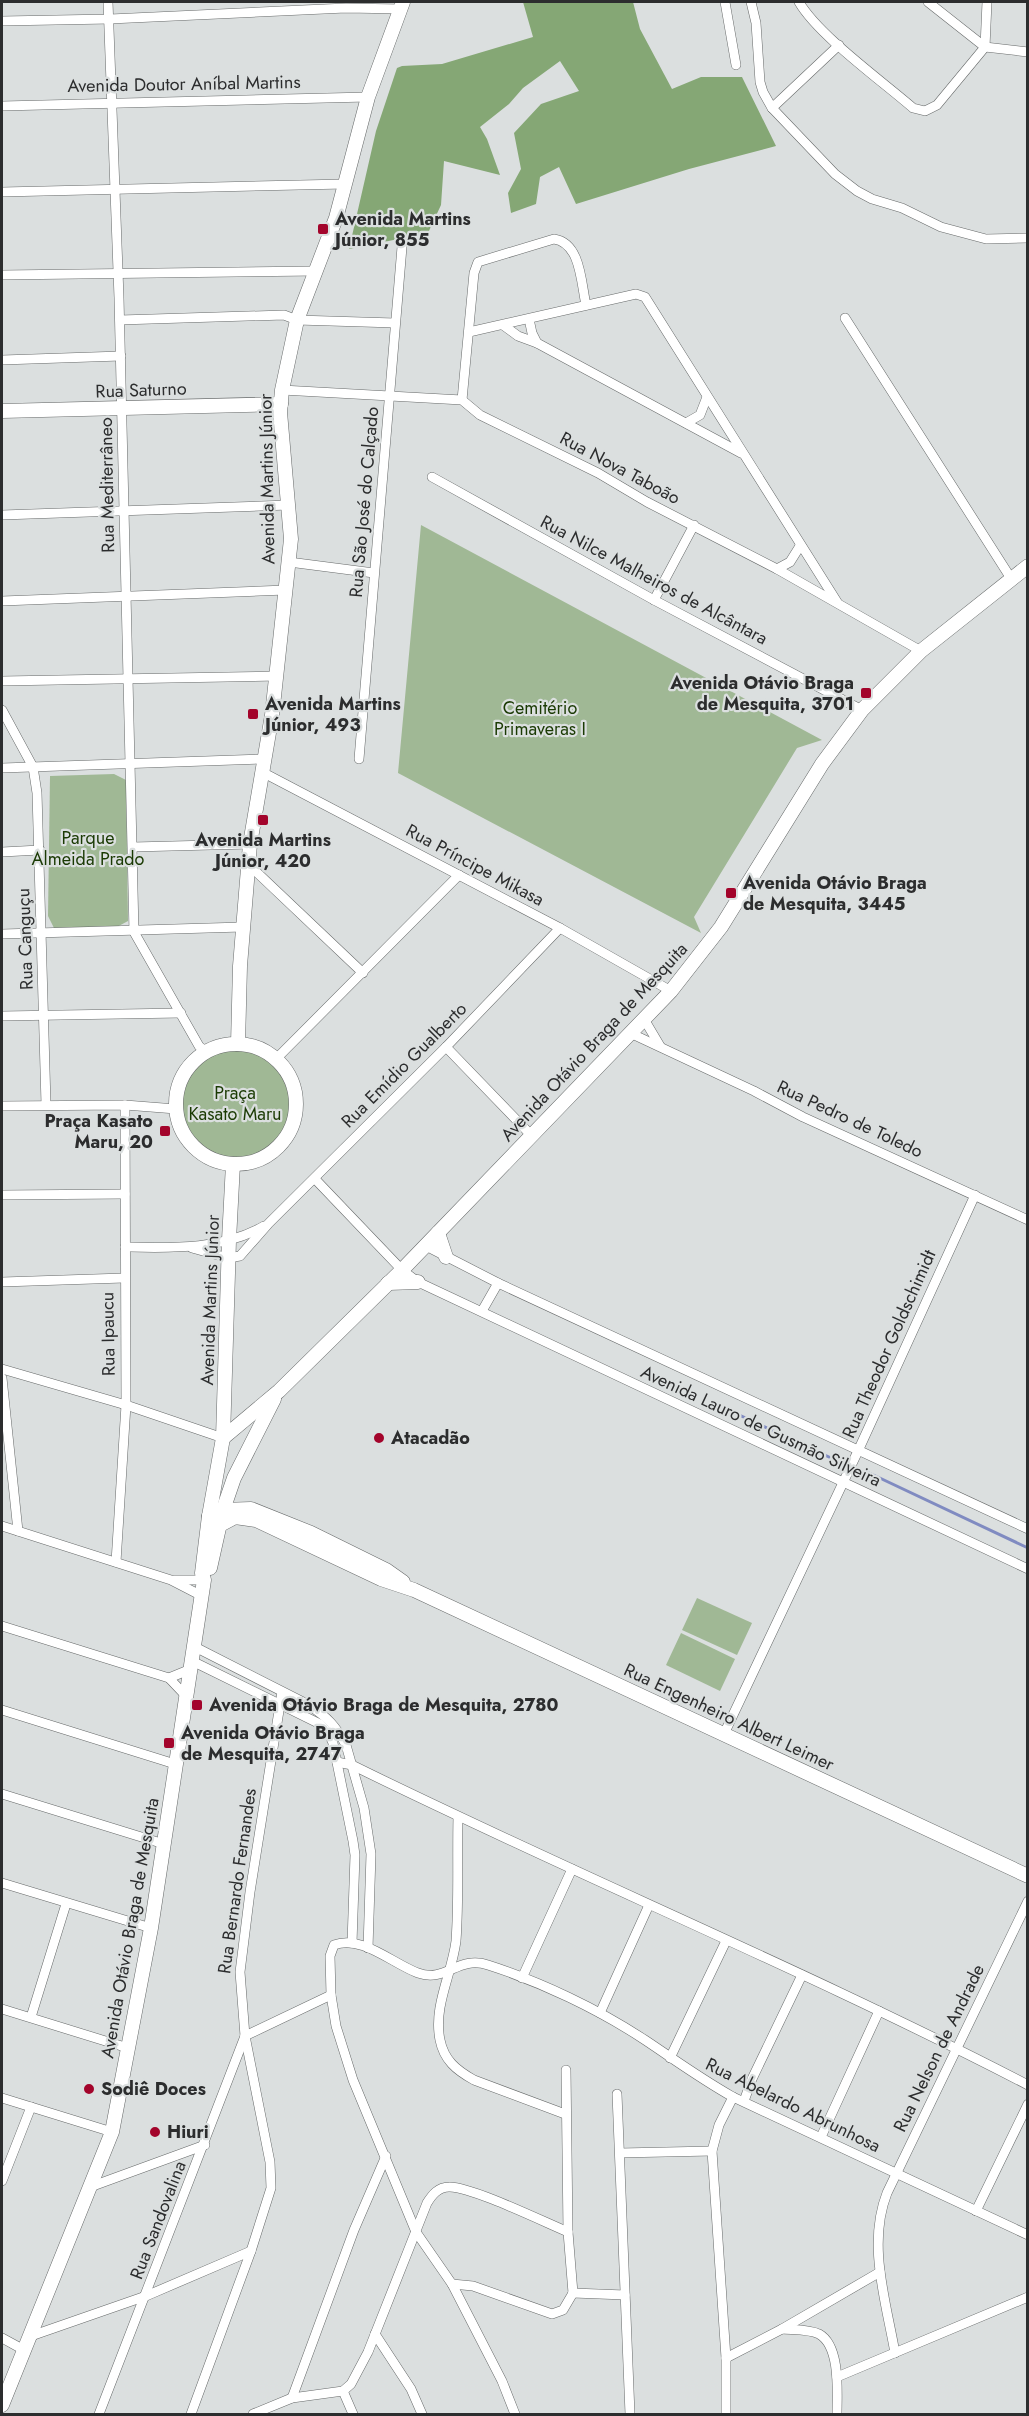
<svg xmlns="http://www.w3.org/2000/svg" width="1029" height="2416" viewBox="0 0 1029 2416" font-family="Jost,sans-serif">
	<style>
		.green { fill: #a0b895 }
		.forest { fill: #85a775 }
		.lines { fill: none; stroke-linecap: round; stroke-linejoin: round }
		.stream { stroke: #808bc1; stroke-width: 3 }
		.street-casing { stroke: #676a6a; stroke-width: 10 }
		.secondary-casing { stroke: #676a6a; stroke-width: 15 }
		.street { stroke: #fff; stroke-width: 9 }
		.secondary { stroke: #fff; stroke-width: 14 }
		.poi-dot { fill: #a3042b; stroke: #dbdfdf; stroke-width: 2 }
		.labels { text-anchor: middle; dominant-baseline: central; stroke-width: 4.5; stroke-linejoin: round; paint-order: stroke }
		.street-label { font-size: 18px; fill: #2c2d2e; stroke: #dbdfdf }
		.poi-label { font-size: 18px; font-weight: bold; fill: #2c2d2e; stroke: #dbdfdf; text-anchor: start }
		.park-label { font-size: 18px; fill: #1a3a03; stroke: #dbdfdf }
	</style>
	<rect width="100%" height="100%" fill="#dbdfdf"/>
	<!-- green -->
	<g class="green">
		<polygon points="421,525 822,740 797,748 694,917 701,933 398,773"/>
		<polygon points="114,774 126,780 128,921 115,928 54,928 48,916 50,776"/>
		<circle cx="236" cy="1104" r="60"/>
		<polygon points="697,1598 752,1623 737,1655 682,1630"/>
		<polygon points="681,1633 735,1659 720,1691 666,1665"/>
	</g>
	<!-- forest -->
	<polygon class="forest" points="523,2 633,2 640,29 672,89 701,77 742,77 776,146 689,169 576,204 559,167 540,177 536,204 511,213 508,193 521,169 514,133 541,104 579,91 560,61 523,88 509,104 480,127 487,139 500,175 444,161 441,205 428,233 349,249 376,131 397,68 402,66 442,64 533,37"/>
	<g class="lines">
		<!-- stream -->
		<g class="stream">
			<polyline points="720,1406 829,1457"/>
			<polyline points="867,1472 1028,1548"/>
		</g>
		<!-- street casing -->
		<g class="street-casing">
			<g id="street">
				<polyline points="108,2 119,298 134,932 199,1046 206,1052"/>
				<polyline points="725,2 736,65"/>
				<polyline points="751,2 756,23 760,82 763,92 772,108 835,174 857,191 872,199 902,208 941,227 986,239 1028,238"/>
				<path d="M799,2C818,35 882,81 913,108L925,111L937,105L985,47L987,2"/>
				<polyline points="928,2 985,47 1028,52"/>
				<polyline points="2,21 110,19 346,8 401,9"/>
				<polyline points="2,106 368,97"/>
				<polyline points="772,108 839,45"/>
				<polyline points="2,192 345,184"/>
				<polyline points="2,275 316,271"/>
				<polyline points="845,318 1012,580"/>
				<polyline points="529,319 532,333 537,343"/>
				<polyline points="120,320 284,315 297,320 395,323"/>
				<polyline points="503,325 518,336 537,343 741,453"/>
				<polyline points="469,332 636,294 645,297 837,602"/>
				<polyline points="2,360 121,356"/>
				<polyline points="282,390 462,400 480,415 598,473 647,502 777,569 921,651"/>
				<path d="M462,400L474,273L478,262L554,239C581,243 581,283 586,305"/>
				<polyline points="686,423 700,415 707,397"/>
				<polyline points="432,477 654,600 862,710"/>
				<polyline points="2,515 289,505"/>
				<polyline points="289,562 374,573"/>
				<polyline points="777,569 790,562 800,546"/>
				<polyline points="654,600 694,525"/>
				<polyline points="2,601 286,590"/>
				<polyline points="2,681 277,676"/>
				<polyline points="2,710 33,767 37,793 46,1104"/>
				<polyline points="359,759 402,247"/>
				<polyline points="2,768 264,759"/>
				<polyline points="262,772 560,928 671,991"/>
				<polyline points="133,847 250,844"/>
				<polyline points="2,852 40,850"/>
				<polyline points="248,864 363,973"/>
				<polyline points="2,934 243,927"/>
				<polyline points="2,1016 181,1013"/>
				<polyline points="644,1019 660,1046"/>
				<polyline points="630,1033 754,1091 803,1117 1028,1220"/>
				<polyline points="446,1047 531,1135"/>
				<polyline points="276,1059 459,875"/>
				<polyline points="2,1106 125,1105 176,1109"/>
				<polyline points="315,1179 402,1270 418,1282 1028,1569"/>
				<polyline points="2,1195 125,1194"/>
				<polyline points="426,1246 498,1283 1028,1529"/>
				<path d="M125,1247C172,1248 222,1250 264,1226"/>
				<polyline points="192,1248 228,1258 240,1256 269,1223 446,1047 560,928"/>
				<polyline points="2,1282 124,1278"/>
				<polyline points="482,1311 498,1283"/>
				<polyline points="2,1369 126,1405 223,1438"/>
				<polyline points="2,1378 18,1531"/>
				<polyline points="2,1526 171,1580 202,1596"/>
				<polyline points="116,1562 126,1405 125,1105"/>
				<polyline points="174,1580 204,1580"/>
				<polyline points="2,1626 169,1678 186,1696"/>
				<path d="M195,1647L309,1705C328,1718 335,1725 346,1745L364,1808L371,1854L368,1948"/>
				<polyline points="192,1661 320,1724 329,1734 333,1743 353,1841 355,1855 352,1943"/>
				<polyline points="169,1678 191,1669"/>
				<polyline points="2,1710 175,1764"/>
				<polyline points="724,1734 858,1451 975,1195"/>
				<path d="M337,1762L352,1765C575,1875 806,1970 1028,2085"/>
				<polyline points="2,1794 164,1844"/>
				<path d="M458,1817C457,1858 459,1900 456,1941C452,1974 433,2006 440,2040C444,2060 456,2070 474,2080L565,2114"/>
				<polyline points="2,1883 151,1928"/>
				<polyline points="522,1978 572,1869"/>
				<polyline points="2,2009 128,2048"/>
				<polyline points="600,2013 649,1905"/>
				<polyline points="31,2017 66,1904"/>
				<polyline points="245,2036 331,1995"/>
				<polyline points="670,2058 726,1941"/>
				<polyline points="566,2070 568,2232 573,2293"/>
				<polyline points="617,2094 630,2414"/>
				<polyline points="2,2098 112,2132"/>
				<polyline points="744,2101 752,2079 802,1975"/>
				<polyline points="821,2137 879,2011"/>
				<polyline points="620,2153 712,2151"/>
				<polyline points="2,2181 31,2107"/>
				<polyline points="90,2187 205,2145"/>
				<polyline points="976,2211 1028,2104"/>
				<polyline points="452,2284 473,2286 552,2314 563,2310 573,2293"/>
				<polyline points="573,2293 625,2295"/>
				<path d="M782,2329C793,2330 809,2329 819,2334C841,2346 837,2394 837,2414"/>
				<polyline points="375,2334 411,2389 422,2414"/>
				<polyline points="31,2336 146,2296 251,2251"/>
				<polyline points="2,2338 24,2350"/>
				<path d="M895,2353C886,2301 867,2244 887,2193L1028,1901"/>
				<polyline points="726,2358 782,2329 880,2272"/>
				<polyline points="837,2377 1028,2297"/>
				<polyline points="343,2391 353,2414"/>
				<polyline points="292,2398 354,2230 386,2156"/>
				<polyline points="99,2414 245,2036"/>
				<polyline points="191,2414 251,2251 271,2188 270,2162 245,2036 240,1972 250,1892 282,1692"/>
				<path d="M253,2414L292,2398L343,2391L351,2384L368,2352L427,2203C432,2195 438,2187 449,2187C470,2186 544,2222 568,2232"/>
				<path d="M515,2414L502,2381L452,2284L416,2232L353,2080L336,2026L331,1995L330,1956L334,1945C361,1934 393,1964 418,1973C446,1983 458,1955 488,1965C541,1982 598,2009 645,2040C675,2060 701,2079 733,2097L1028,2235"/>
				<polyline points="726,2414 726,2358 712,2151 719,2125 733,2097"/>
			</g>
		</g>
		<!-- secondary casing -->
		<g class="secondary-casing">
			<g id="secondary">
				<polyline points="2,411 281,404"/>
				<polyline points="238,1044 240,966 250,844 272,715 291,539 280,412 282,390 297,320 336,218 368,97 403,2"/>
				<circle cx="236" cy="1104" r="60"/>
				<polyline points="438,1233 446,1257"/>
				<polyline points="388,1283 418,1282"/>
				<polyline points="223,1438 279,1391 402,1270 671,991 721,927 822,764 862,710 921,651 1028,566"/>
				<polyline points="209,1516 223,1510 251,1509 311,1533 386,1570 403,1582"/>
				<polyline points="220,1525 235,1517 256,1520 381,1579 414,1590 1028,1876"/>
				<polyline points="210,1568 223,1510 234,1478 274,1399"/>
				<polyline points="2,2405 112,2132 151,1928 204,1580 202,1573 209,1516 223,1438 229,1240 233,1164"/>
			</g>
		</g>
		<!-- street -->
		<use href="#street" class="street"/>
		<!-- secondary -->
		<use href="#secondary" class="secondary"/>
	</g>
	<!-- markers -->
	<g class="poi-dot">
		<rect x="317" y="223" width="12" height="12" rx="3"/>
		<rect x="860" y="687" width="12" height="12" rx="3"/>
		<rect x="247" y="708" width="12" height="12" rx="3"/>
		<rect x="257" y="814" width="12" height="12" rx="3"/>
		<rect x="725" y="887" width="12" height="12" rx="3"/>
		<rect x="159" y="1125" width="12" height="12" rx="3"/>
		<circle cx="379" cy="1438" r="6"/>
		<rect x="191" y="1699" width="12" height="12" rx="3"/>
		<rect x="163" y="1737" width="12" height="12" rx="3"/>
		<circle cx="89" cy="2089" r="6"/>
		<circle cx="155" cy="2132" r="6"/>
	</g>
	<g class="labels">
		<!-- street labels -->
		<g class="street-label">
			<text transform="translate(184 84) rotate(-1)">Avenida Doutor Aníbal Martins</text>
			<text transform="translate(141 390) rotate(-2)">Rua Saturno</text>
			<text transform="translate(620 468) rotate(28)">Rua Nova Taboão</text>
			<text transform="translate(267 479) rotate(-91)">Avenida Martins Júnior</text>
			<text transform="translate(107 485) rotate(-91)">Rua Mediterrâneo</text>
			<text transform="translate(364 502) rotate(-85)">Rua São José do Calçado</text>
			<text transform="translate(654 580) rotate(28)">Rua Nilce Malheiros de Alcântara</text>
			<text transform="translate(475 865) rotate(28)">Rua Príncipe Mikasa</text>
			<text transform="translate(25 939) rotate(-92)">Rua Canguçu</text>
			<text transform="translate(594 1042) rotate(-47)">Avenida Otávio Braga de Mesquita</text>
			<text transform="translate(404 1065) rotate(-45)">Rua Emídio Gualberto</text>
			<text transform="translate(850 1119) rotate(25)">Rua Pedro de Toledo</text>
			<text transform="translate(210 1300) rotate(-88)">Avenida Martins Júnior</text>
			<text transform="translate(108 1334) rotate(-91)">Rua Ipaucu</text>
			<text transform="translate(889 1344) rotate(-66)">Rua Theodor Goldschimidt</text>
			<text transform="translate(761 1426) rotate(25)">Avenida Lauro de Gusmão Silveira</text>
			<text transform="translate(729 1717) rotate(25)">Rua Engenheiro Albert Leimer</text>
			<text transform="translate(237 1881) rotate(-82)">Rua Bernardo Fernandes</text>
			<text transform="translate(130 1928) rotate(-80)">Avenida Otávio Braga de Mesquita</text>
			<text transform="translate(939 2048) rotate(-64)">Rua Nelson de Andrade</text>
			<text transform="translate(793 2105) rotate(26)">Rua Abelardo Abrunhosa</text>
			<text transform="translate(158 2220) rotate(-69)">Rua Sandovalina</text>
		</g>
		<!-- poi labels -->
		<g class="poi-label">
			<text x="335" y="219">Avenida Martins<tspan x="335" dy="21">Júnior, 855</tspan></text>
			<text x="854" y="683" text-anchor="end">Avenida Otávio Braga<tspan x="854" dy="21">de Mesquita, 3701</tspan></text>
			<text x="265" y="704">Avenida Martins<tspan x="265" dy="21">Júnior, 493</tspan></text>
			<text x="263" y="840" text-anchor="middle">Avenida Martins<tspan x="263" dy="21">Júnior, 420</tspan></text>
			<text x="743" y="883">Avenida Otávio Braga<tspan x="743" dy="21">de Mesquita, 3445</tspan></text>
			<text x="153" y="1121" text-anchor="end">Praça Kasato<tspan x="153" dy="21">Maru, 20</tspan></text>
			<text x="391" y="1438">Atacadão</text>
			<text x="209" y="1705">Avenida Otávio Braga de Mesquita, 2780</text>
			<text x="181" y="1733">Avenida Otávio Braga<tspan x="181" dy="21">de Mesquita, 2747</tspan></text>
			<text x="101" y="2089">Sodiê Doces</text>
			<text x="167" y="2132">Hiuri</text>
		</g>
		<!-- park labels -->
		<g class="park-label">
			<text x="540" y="708">Cemitério<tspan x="540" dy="21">Primaveras I</tspan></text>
			<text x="88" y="838">Parque<tspan x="88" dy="21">Almeida Prado</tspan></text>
			<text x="235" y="1093">Praça<tspan x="235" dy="21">Kasato Maru</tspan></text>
		</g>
	</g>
	<!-- border -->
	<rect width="1029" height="2416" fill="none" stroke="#2c2d2e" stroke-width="6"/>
</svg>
